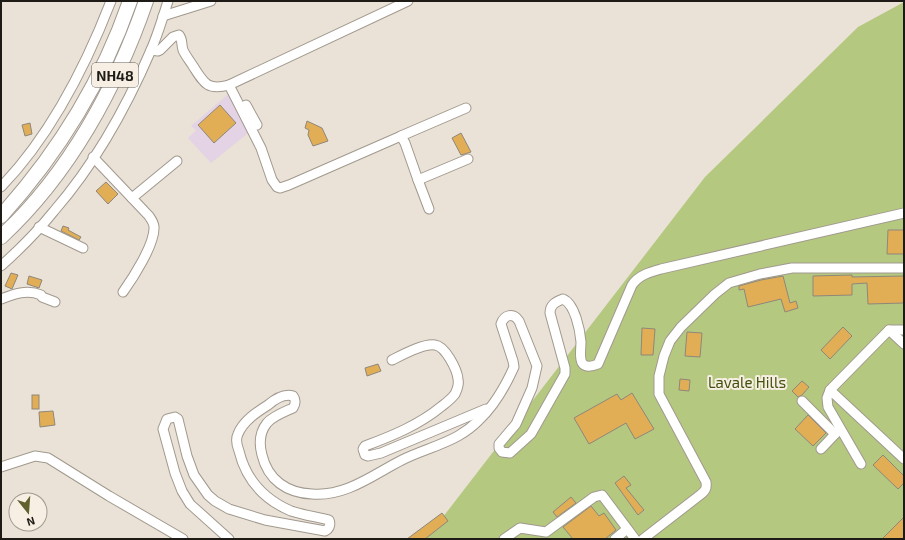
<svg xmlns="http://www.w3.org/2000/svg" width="905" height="540" viewBox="0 0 905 540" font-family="'Exo 2',sans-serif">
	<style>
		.commercial { fill: #e4d3e5 }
		.green { fill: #b4c880 }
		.building { fill: #e2ae55; stroke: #8e877c }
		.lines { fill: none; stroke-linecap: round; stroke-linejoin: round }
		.minor-casing { stroke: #a1998e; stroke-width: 11 }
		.highway-casing { stroke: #a1998e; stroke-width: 16 }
		.minor { stroke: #fff; stroke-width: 9 }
		.highway { stroke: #fff; stroke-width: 14 }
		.labels { text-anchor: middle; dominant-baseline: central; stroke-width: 4; stroke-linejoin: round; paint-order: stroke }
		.shield { fill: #f7efe3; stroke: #5f5b54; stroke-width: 1 }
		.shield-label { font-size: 14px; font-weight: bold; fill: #1e1b17 }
		.park-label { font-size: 15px; fill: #42510b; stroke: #f7efe3 }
	</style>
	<rect width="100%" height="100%" fill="#eae2d6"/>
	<!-- commercial -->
	<polygon class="commercial" points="232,91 252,130 211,163 188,138 196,130 191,126"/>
	<!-- green -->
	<polygon class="green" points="904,2 904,539 426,539 705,177 858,27"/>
	<!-- building -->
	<g class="building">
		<polygon points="220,105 236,123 214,143 198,125"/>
		<polygon points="307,121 322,128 328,141 313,146 308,135 309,130 305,128"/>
		<polygon points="30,123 32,134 25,136 22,125"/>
		<polygon points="461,133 471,152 461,155 452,138"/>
		<polygon points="106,182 118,194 108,204 96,191"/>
		<polygon points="63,226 69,228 68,230 81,237 79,240 61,231"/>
		<polygon points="888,230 904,230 904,254 887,254"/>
		<polygon points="11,273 18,275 12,289 5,286"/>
		<polygon points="852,275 852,277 904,276 904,303 868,304 867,283 852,284 852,295 813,296 813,276"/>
		<polygon points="29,276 42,280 39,288 27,284"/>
		<polygon points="783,276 790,303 796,301 798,308 785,312 781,299 748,307 744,289 739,290 739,286 761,280"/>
		<polygon points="843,327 852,336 830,359 821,350"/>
		<polygon points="642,328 655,329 653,355 641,355"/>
		<polygon points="687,332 702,333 700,357 685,356"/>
		<polygon points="378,364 381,371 367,376 365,368"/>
		<polygon points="680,379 690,380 689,391 679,390"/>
		<polygon points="802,381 809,387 802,395 798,397 792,391"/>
		<polygon points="632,393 654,429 635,439 626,423 589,444 574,418 617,394 621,400"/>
		<rect x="32" y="395" width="7" height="14"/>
		<polygon points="53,411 55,425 40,427 39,412"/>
		<polygon points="808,415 826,433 813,446 795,429"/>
		<polygon points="883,455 904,476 904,483 898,489 873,465"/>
		<polygon points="624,476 631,485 626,488 644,510 638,515 615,483"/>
		<polygon points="571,497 576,503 557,517 553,512"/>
		<polygon points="591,506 599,516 604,513 616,530 605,539 573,539 563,527"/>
		<polygon points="442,513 448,521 425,539 407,539"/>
		<polygon points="904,517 904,539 882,539"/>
	</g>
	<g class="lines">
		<!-- minor casing -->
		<g class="minor-casing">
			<g id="minor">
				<polyline points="163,16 211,1"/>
				<path d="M151,50L158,51L160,50L173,37L179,35C183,40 181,44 183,50C185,55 190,61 193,66C204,83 207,91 229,85L261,148L272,180L277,187L280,188L289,185L401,136L405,143L418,180L468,159"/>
				<polyline points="229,85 408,1"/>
				<polyline points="246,105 257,125"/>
				<polyline points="401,136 466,108"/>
				<path d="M93,157L149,216C151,219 154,223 154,227C155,244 133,278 123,292"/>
				<polyline points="418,180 429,209"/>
				<path d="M1,187C51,135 85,68 111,1"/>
				<polyline points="132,198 177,161"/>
				<polyline points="39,227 83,248"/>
				<path d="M1,266C20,249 38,231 54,211C94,165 127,106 151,50C158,34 163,17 168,1"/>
				<path d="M1,299C14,294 27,289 41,295L42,297L55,302"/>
				<polyline points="889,330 904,330"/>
				<polyline points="904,344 889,330 830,390 904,459"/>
				<path d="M392,360C402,355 424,343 435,345C445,346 457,369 458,379C459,383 457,390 455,394C452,398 446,403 442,406C419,425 392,436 365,446L363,449L365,455L368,456L381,453L486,409"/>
				<polyline points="830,390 827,398 828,407 861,464"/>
				<polyline points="802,401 835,434"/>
				<polyline points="821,449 839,430"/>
				<polyline points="1,467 35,456 48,458 109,496 183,539"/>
				<path d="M229,539L190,504L182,491L175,473L163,429L167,419L175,417L178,419L187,456L194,475L208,495L215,501L229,509L265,520L325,531C329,529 331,525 329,520C317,517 303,515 291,511C263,499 246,480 239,451C237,446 235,440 238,434C243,421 257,412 268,405C275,399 284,393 293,396C296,400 296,403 293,408C284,412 273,416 267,423C259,433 259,444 262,455C268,480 287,493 312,494C346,497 374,474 402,460C420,451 440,446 458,436C465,432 473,426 479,420C495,405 505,387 514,367L513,361L501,324C504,315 513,312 519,321L537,366L532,388L516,424L499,444V448L502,452L510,453L531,434L565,374V368L550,313C550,305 555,302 563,299C575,304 580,330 581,342C581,347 579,360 583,364C587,368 593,366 598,364L632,285C639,275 650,272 661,269L904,213"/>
				<polyline points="504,539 520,528 546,532 594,497 602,495 635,539"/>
				<polyline points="615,539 627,529"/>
				<path d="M643,539L700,495C705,491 707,489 706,482L659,394V376L664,356L670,341L681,327L715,294L729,283L760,274L792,268H904"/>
			</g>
		</g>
		<!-- highway casing -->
		<g class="highway-casing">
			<g id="highway">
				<path d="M1,216C59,152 102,82 130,1"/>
				<path d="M1,237C69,174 116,88 146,1"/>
			</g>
		</g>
		<!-- minor -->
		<use href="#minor" class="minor"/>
		<!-- highway -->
		<use href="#highway" class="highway"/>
	</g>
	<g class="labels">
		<!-- shield labels -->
		<rect class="shield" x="92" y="63" width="46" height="24" rx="3"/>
		<g class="shield-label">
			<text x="115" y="75">NH48</text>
		</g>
		<!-- park labels -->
		<g class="park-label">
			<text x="747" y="382">Lavale Hills</text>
		</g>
	</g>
	<!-- border -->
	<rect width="905" height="540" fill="none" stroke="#1e1b17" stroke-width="4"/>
	<!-- north arrow -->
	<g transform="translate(28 512) rotate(163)"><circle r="19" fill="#f7efe3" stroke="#a09a91"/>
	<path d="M0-3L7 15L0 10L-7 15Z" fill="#60612e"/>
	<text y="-6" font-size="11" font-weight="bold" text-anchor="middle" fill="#1e1b17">N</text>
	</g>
</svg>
